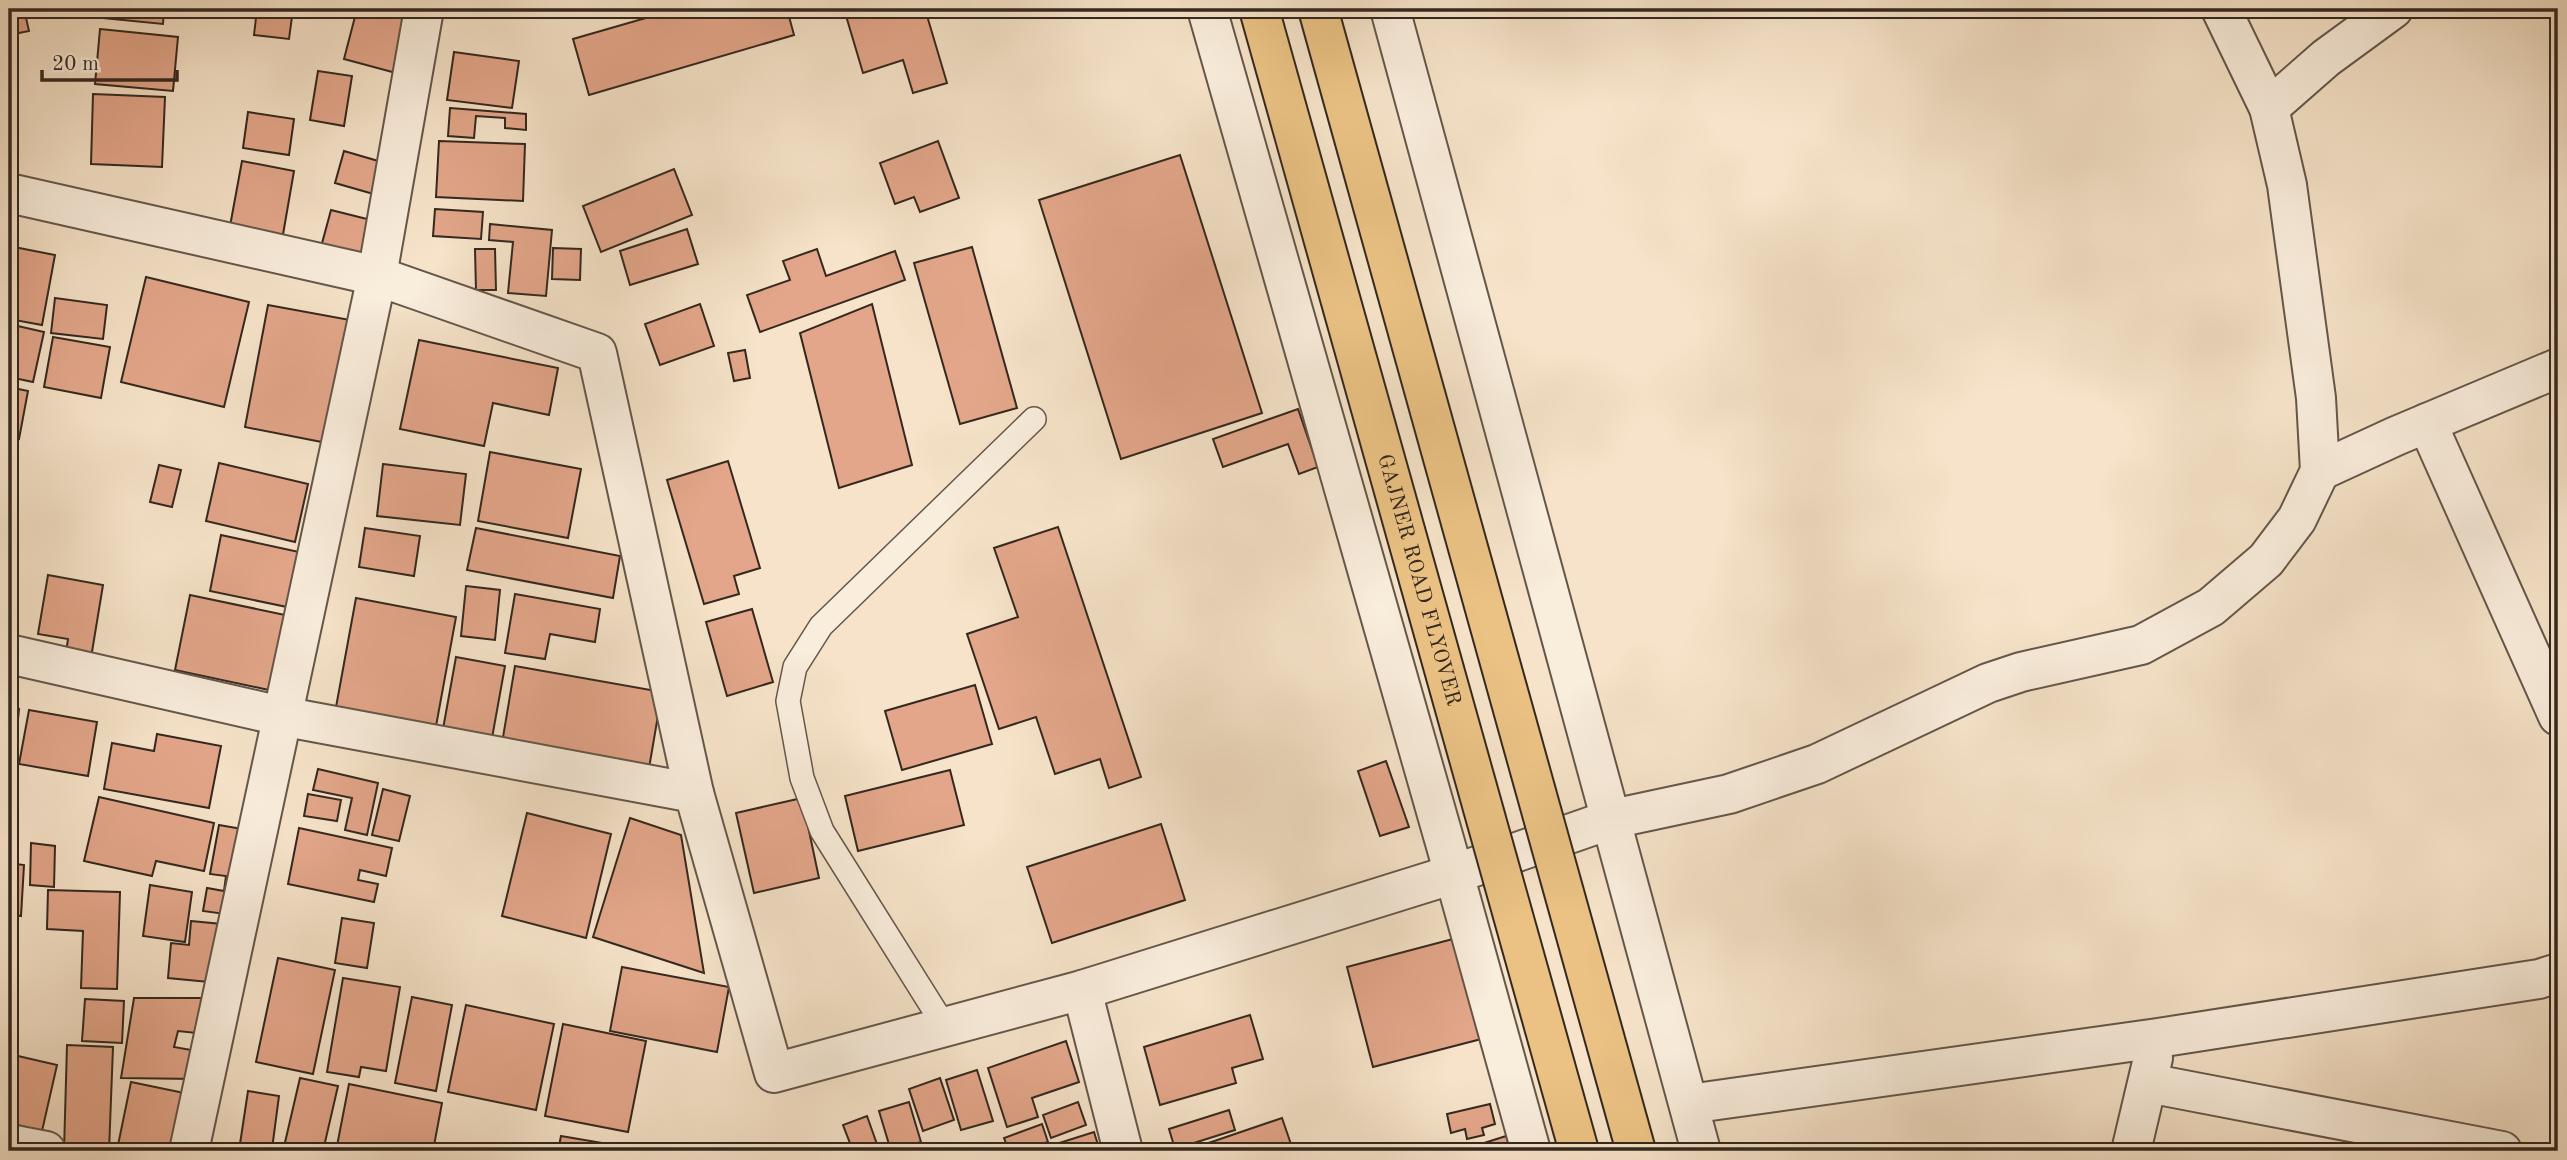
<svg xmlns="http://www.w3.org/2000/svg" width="2567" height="1160" viewBox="0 0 2567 1160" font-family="'Old Standard TT',serif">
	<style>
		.building { fill: #e3a68a; stroke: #34281f; stroke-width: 2 }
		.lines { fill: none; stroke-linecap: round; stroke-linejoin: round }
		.service-casing { stroke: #64574a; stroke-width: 26 }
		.minor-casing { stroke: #64574a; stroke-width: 42 }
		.service { stroke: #f9eddc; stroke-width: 23 }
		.minor { stroke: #f9eddc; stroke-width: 38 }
		.primary-bridge-casing { stroke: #34281f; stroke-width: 42; stroke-linecap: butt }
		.primary-bridge { stroke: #ebc284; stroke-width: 38 }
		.labels { text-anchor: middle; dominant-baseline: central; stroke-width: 6; stroke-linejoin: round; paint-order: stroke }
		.street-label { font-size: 21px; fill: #34281f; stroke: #f9eddc }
	</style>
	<rect width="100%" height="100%" fill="#f6e3c9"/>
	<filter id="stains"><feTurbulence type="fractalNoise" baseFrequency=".00286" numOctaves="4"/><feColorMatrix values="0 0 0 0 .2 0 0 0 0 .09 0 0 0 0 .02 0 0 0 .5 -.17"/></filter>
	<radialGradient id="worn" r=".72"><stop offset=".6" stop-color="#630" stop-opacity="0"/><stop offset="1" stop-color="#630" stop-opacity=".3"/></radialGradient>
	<!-- building -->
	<g class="building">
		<polygon points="9,9 24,9 29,31 9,35"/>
		<polygon points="83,9 164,9 163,24 83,16"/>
		<polygon points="257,9 323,9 323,13 293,9 289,39 254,35"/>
		<polygon points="357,9 373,9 409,18 396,73 344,59"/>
		<polygon points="677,9 738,9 739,14 756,9 787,9 794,35 589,95 573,39"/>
		<polygon points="844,9 925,9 947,83 913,93 903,60 863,73"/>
		<polygon points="100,29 178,37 173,91 95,84"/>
		<polygon points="454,52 519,61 512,108 447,100"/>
		<polygon points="318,71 352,76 344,126 310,120"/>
		<polygon points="93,94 165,97 162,167 91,164"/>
		<polygon points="450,108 526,114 526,130 505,128 505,118 476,116 474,138 448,136"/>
		<polygon points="248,112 294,119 289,155 243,148"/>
		<polygon points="439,141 525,144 523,201 436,197"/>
		<polygon points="938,141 959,198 920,212 914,197 895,204 880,163"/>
		<polygon points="344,151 392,165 384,197 335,183"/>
		<polygon points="1180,155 1262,413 1121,459 1039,200"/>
		<polygon points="242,161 294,171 281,246 228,237"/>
		<polygon points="674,169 692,215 601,252 583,206"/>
		<polygon points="435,209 483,212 481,239 433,236"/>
		<polygon points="331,210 379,222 370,259 321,247"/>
		<polygon points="490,224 552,230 546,296 508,293 513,242 489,240"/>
		<polygon points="687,229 698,264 630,285 620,251"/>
		<polygon points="9,246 55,255 42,325 9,319"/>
		<polygon points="972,247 1017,408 960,424 914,263"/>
		<polygon points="553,248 581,249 580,280 552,279"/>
		<polygon points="475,249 495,249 496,290 476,290"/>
		<polygon points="817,249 826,276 895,251 905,280 760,332 747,295 790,280 783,261"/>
		<polygon points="146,277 249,302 224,407 121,382"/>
		<polygon points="55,298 107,305 103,339 51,333"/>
		<polygon points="700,304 714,346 660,365 645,324"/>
		<polygon points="872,304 912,465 839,488 800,333"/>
		<polygon points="268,305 350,320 327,443 245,427"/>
		<polygon points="9,324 44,332 33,382 9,377"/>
		<polygon points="53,337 110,347 101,398 44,387"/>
		<polygon points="419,340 558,368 549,415 493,403 484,446 400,429"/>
		<polygon points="745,350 750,378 734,381 728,353"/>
		<polygon points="9,387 28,391 19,439 9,437"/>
		<polygon points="1298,409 1318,467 1299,474 1288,444 1223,467 1213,439"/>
		<polygon points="490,452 581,469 568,538 478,521"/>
		<polygon points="728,461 760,568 734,576 739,594 704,604 667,480"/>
		<polygon points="219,463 308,484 295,542 206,521"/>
		<polygon points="383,464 466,474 460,525 377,516"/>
		<polygon points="159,465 181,470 172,507 150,502"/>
		<polygon points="1058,527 1141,777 1109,788 1100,759 1055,774 1036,717 999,729 967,634 1018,617 994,548"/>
		<polygon points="365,528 420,536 414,576 359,567"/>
		<polygon points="476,528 620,556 613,598 467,570"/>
		<polygon points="221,535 299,552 287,607 210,591"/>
		<polygon points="48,575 103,585 90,664 65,660 68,639 38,634"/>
		<polygon points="466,586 500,590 495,640 461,636"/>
		<polygon points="515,594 600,609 595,642 550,634 545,659 505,653"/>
		<polygon points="190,595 285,615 269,690 175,670"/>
		<polygon points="356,598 456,617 434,737 334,718"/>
		<polygon points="752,609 773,682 727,696 706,622"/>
		<polygon points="456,657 505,666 490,749 441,740"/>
		<polygon points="515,666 662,692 647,780 500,755"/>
		<polygon points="975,685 992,744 902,770 885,711"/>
		<polygon points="9,708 19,709 12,780 9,779"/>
		<polygon points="29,710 97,722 88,776 19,764"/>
		<polygon points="157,734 221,746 209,808 104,789 112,743 154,751"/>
		<polygon points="1386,761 1409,827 1380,836 1358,771"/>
		<polygon points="318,769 378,783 367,835 345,830 352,798 313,790"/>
		<polygon points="950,770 964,825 858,851 845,796"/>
		<polygon points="383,789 410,796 399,841 372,835"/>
		<polygon points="308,794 341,800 337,821 304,816"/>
		<polygon points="99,797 214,823 204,871 156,861 152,876 84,861"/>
		<polygon points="802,798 819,878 754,893 736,813"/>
		<polygon points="527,813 611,834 586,938 502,916"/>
		<polygon points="630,818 681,835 704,973 593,937"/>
		<polygon points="1161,824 1185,900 1052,943 1027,867"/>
		<polygon points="219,825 248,830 232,915 203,911 207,888 224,891 226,876 210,874"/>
		<polygon points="299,828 392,848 386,876 360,870 358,880 378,884 374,902 288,884"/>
		<polygon points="31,843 55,846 54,887 30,885"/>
		<polygon points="9,863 24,865 21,916 9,914"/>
		<polygon points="150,885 192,892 185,942 143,936"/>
		<polygon points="48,890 120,892 117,989 81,988 83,931 47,929"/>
		<polygon points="342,918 374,923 367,968 335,963"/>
		<polygon points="191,921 232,925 219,983 168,978 171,943 189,945"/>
		<polygon points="1468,935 1493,1036 1373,1067 1347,967"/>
		<polygon points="278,958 335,970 313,1074 256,1062"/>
		<polygon points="622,967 729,987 717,1052 610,1031"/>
		<polygon points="343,978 400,987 386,1071 361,1067 359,1077 327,1072"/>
		<polygon points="412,997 452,1005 436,1091 395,1083"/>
		<polygon points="134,998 212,998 206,1034 178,1031 174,1047 197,1051 196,1079 121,1078"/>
		<polygon points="85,999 124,1001 122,1043 82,1041"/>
		<polygon points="466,1005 554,1024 536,1110 448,1092"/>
		<polygon points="9,1012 16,1013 9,1060"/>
		<polygon points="1250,1015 1263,1059 1232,1068 1236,1083 1160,1105 1144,1047"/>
		<polygon points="563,1024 646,1041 628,1132 545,1116"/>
		<polygon points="1066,1041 1079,1082 1032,1098 1038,1117 1007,1127 988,1068"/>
		<polygon points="67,1045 113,1047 109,1151 64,1151"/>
		<polygon points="18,1056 57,1065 42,1131 9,1123 9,1095"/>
		<polygon points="977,1070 993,1121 961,1130 946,1080"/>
		<polygon points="300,1078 338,1086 323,1151 283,1151"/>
		<polygon points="940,1078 954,1120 923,1131 909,1089"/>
		<polygon points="131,1082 189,1094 178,1151 117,1150"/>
		<polygon points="349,1084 442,1103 433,1151 336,1151"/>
		<polygon points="248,1091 279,1096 272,1149 240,1144"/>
		<polygon points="909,1102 921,1142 891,1151 879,1111"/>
		<polygon points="1078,1102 1086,1125 1051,1138 1043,1115"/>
		<polygon points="1490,1104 1495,1124 1482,1128 1484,1135 1467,1139 1465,1129 1451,1133 1447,1114"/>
		<polygon points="1229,1110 1235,1130 1175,1149 1169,1129"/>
		<polygon points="867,1116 878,1147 866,1151 853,1151 843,1125"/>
		<polygon points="1282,1118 1293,1150 1290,1151 1185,1151"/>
		<polygon points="1042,1124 1048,1142 1020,1151 1009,1151 1004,1138"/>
		<polygon points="1094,1132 1099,1148 1089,1151 1034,1151"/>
		<polygon points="561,1136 620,1146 619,1151 558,1151"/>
		<polygon points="1506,1136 1511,1151 1459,1151"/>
	</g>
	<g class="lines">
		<!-- service casing -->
		<g class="service-casing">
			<polyline id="service" points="945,1027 822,831 802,778 788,701 795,667 821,626 1034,419"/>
		</g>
		<!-- minor casing -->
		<g class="minor-casing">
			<g id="minor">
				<polyline points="1207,9 1454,874 1531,1151"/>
				<polyline points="1390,9 1701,1151"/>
				<polyline points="2269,108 2326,58 2393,9"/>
				<polyline points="9,193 377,276 597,353 694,793"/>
				<polyline points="2427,423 2558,716"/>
				<polyline points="2320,471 2396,436 2558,368"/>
				<polyline points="9,654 281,716 694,793 774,1073 1082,990 1454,874 1612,819 1729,794 1817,764 1988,683 2021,672 2141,645 2211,607 2266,560 2297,519 2320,471 2316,398 2287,185 2269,108 2221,9"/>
				<polyline points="1082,990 1123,1151"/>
				<polyline points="2148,1083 2502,1151"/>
				<polyline points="1689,1104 2158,1038 2539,979 2558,973"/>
				<polyline points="9,1144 46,1151"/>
				<polyline points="189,1151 377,276 424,9"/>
				<polyline points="2131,1151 2153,1058"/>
			</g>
		</g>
		<!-- service -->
		<use href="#service" class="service"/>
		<!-- minor -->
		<use href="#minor" class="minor"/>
		<!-- primary-bridge casing -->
		<g class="primary-bridge-casing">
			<g id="primary-bridge">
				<path id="s1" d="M1259,9L1579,1151"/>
				<polyline points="1318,9 1636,1151"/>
			</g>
		</g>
		<!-- primary-bridge -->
		<use href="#primary-bridge" class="primary-bridge"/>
	</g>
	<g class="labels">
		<!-- street labels -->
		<g class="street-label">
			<text stroke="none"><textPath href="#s1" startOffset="593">GAJNER ROAD FLYOVER</textPath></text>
		</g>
	</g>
	<!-- margin -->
	<rect width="2567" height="1160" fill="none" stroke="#f6e3c9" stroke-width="35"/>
	<rect x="10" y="10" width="2546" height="1139" fill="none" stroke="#34281f" stroke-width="3.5"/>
	<rect x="18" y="18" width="2532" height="1125" fill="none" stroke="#34281f" stroke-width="2"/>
	<!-- scale -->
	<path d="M42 70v10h135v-10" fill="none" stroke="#34281f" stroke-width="3.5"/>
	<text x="52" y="70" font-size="21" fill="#34281f" stroke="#f9eddc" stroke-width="5" paint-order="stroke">20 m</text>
	<rect width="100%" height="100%" filter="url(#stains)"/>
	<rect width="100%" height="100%" fill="url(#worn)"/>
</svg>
